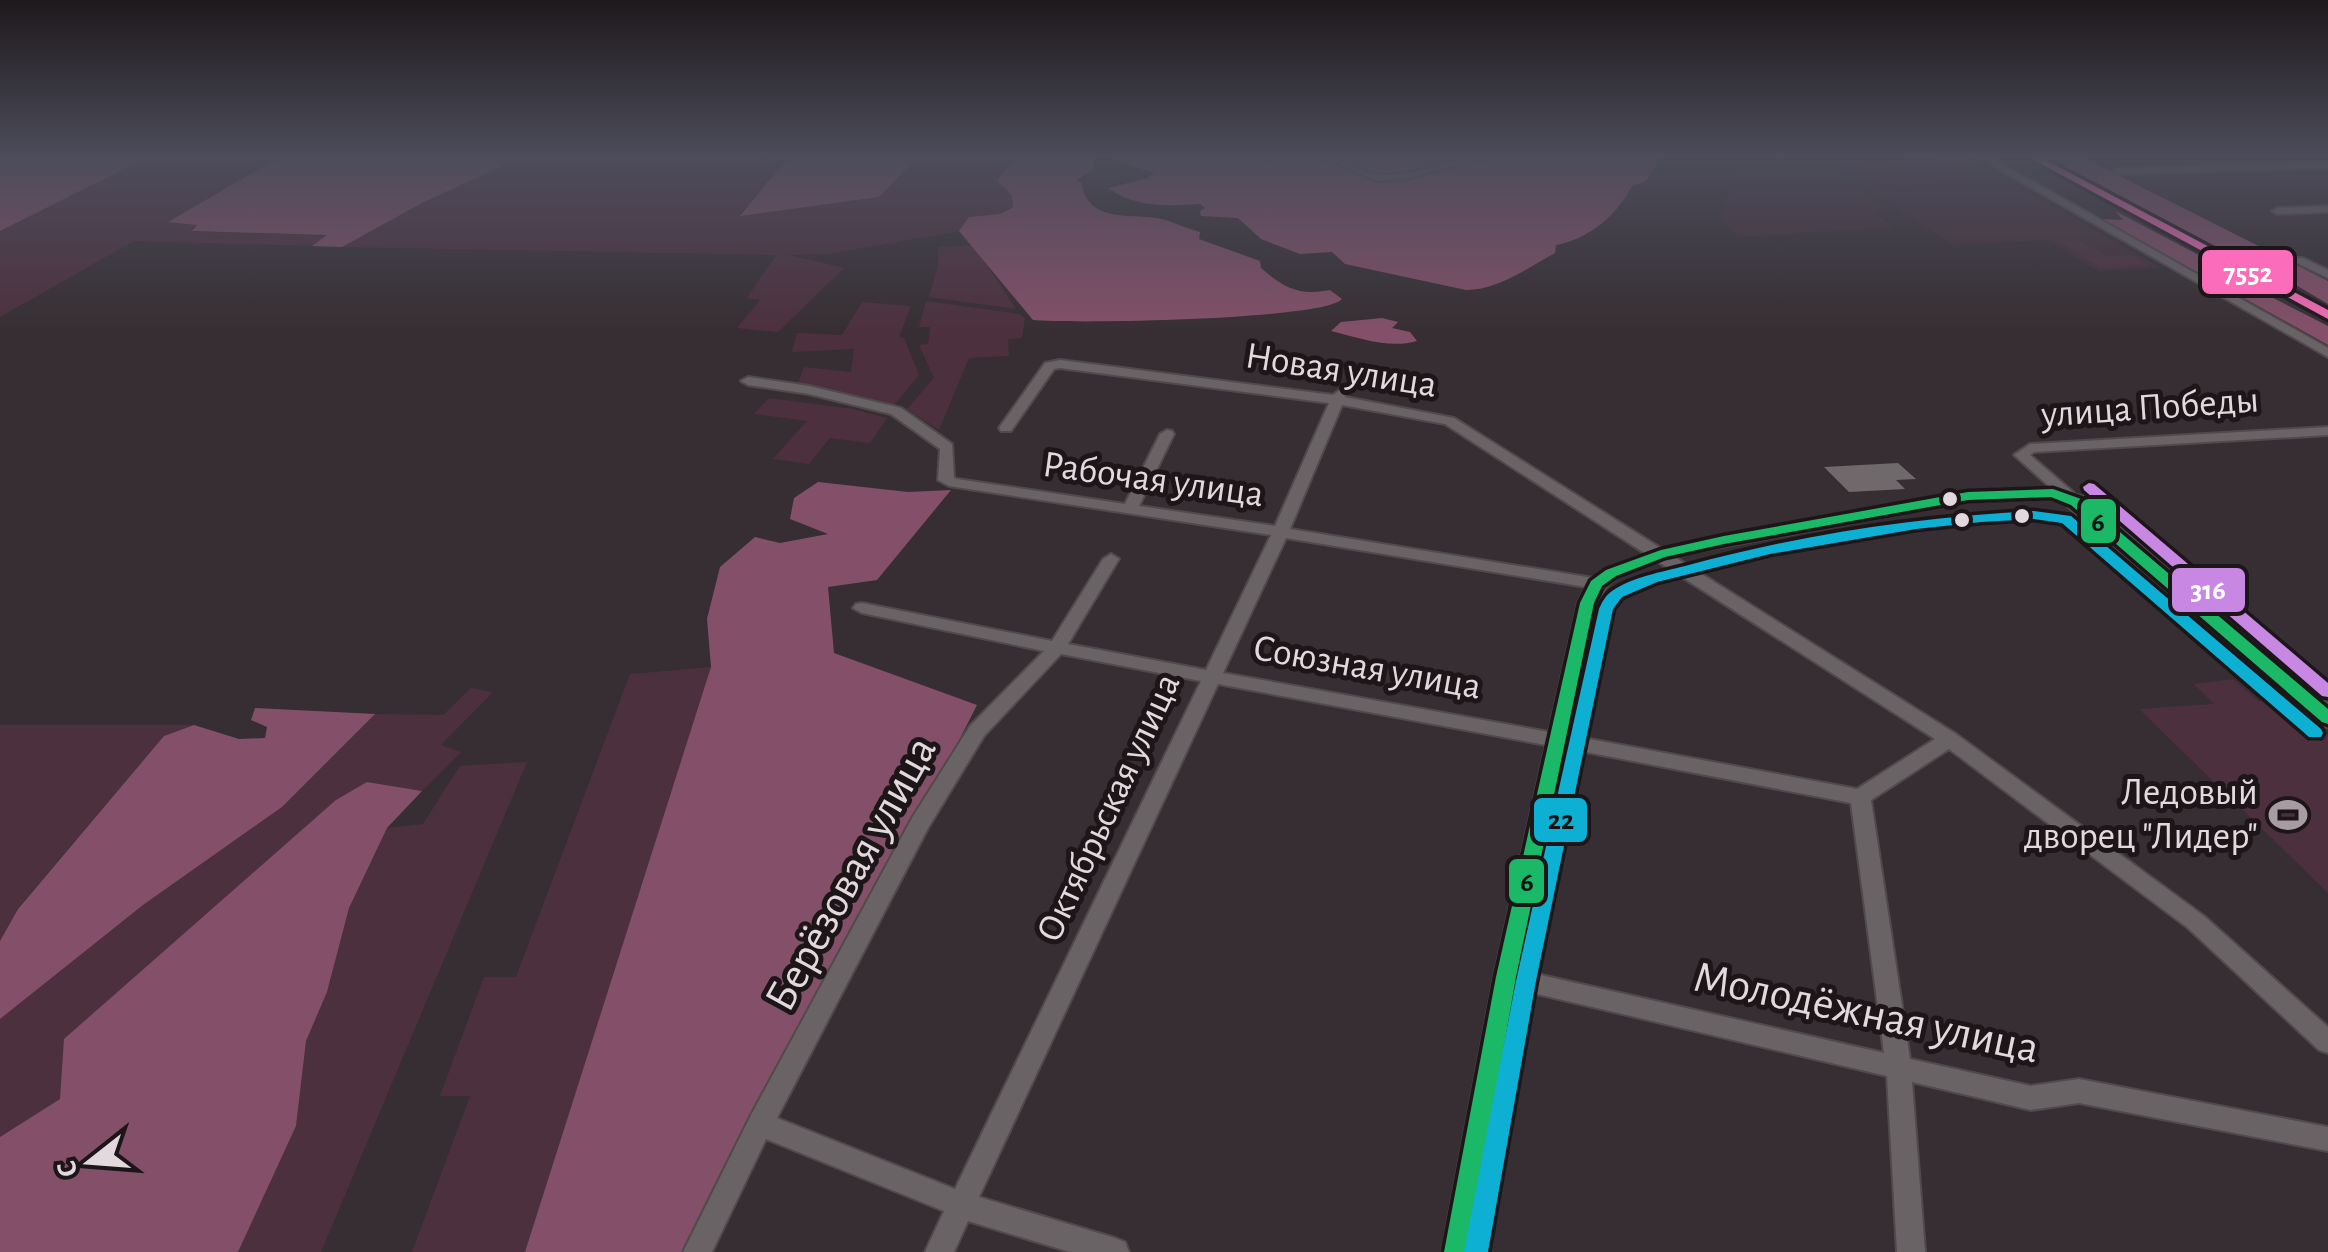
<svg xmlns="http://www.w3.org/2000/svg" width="2328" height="1252" viewBox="0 0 2328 1252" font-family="'Alegreya Sans',sans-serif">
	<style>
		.built { fill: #422f38 }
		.green { fill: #4d303e }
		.forest { fill: #845069 }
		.building { fill: #70696c }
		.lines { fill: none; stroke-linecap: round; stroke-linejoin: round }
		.minor-casing { stroke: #514a4d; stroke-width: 4 }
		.tertiary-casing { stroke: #514a4d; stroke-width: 6 }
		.minor { fill: #696366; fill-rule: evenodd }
		.tertiary { fill: #696366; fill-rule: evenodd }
		.bus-1-casing { stroke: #1d1619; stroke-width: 7 }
		.bus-2-casing { stroke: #1d1619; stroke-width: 7 }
		.bus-3-casing { stroke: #1d1619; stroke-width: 7 }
		.bus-1 { fill: #1ab867; fill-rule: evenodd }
		.bus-2 { fill: #0dafd3; fill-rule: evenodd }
		.bus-3 { fill: #c787e3; fill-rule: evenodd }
		.rail-1-casing { stroke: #1d1619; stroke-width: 7 }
		.rail-1 { fill: #fb6dba; fill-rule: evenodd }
		.bus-dot { fill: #e2d8dd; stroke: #1d1619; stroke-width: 4 }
		.labels { text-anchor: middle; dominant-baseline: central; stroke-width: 10; stroke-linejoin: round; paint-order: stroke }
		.street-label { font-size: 38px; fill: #e2d8dd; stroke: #1d1619 }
		.poi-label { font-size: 38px; fill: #e2d8dd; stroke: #1d1619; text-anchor: end }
		.near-street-label { font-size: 45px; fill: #e2d8dd; stroke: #1d1619 }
		.line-badge { stroke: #1d1619; stroke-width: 4 }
		.badge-label { font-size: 28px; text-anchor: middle; font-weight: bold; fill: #fff }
		.pale-badge-label { font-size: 28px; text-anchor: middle; font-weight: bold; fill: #111 }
	</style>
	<rect width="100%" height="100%" fill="#362e32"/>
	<!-- built -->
	<g class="built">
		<polygon points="1970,158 2161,268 2099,271 2047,240 1952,245 1828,162"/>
		<polygon points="1831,169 1890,210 1873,211 1894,227 1739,237 1720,220 1735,172"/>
	</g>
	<!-- green -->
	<g class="green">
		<polygon points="146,158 278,158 170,221 198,225 194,232 329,235 312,246 134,241 0,317 0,231"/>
		<polygon points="517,158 787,158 741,214 879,197 917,158 1015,158 998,181 1012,195 1013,207 1000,214 970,217 959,231 828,254 789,255 844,268 778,332 737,328 760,300 747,298 776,255 342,247 422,203"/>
		<path d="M1937,161L1964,166L1977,177L1969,180C1934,182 1880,194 1851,171L1862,164Z"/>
		<polygon points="2079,240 2106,256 2131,255 2149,266 2101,268 2058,241"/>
		<polygon points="973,245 1016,309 929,297 938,266 938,247"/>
		<polygon points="926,301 1019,314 1025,318 1022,338 1008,339 1009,356 969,358 939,430 907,409 934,378 919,345 928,344 930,327 919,327"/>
		<polygon points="862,302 911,306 899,337 904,338 919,375 893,406 798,383 804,367 851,372 854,349 792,352 797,333 842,335"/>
		<polygon points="769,398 853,409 887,418 870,443 830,438 809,464 773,459 807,421 754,414"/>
		<polygon points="712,667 525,1252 412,1252 470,1096 440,1096 484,977 516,977 630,674"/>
		<polygon points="2233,679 2258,701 2286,699 2328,736 2328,893 2139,709 2214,704 2194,684"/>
		<polygon points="471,688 493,692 441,745 461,752 422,791 367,782 60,1099 0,1137 0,1019 143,905 282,807 375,714 443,715"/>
		<polygon points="0,725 194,725 164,736 18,908 0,941"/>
		<polygon points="527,762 321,1252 238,1252 296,1126 306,1041 327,992 349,908 387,828 423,824 460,766"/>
	</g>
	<!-- forest -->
	<g class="forest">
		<polygon points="0,158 146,158 0,231"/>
		<polygon points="278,158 519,158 422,203 342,247 312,246 327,235 192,231 197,225 168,222"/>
		<polygon points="787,158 917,158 879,197 740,216"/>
		<path d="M1015,158H1090L1095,169L1076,180L1081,182C1089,228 1136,210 1169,221C1179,225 1189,229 1200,232L1199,239L1260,261L1261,268C1284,288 1299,296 1330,290L1342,299C1324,320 1072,324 1033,320L959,231L969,217L1000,214L1013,207L1012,195L997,181Z"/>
		<path d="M1111,158H1318L1326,163L1352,158H1660L1654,159L1657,165L1646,181L1632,186C1617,216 1588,239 1556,245L1555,253C1528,268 1497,290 1466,290L1345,264L1332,252L1300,254L1261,239L1238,218L1201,216L1200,211L1205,208L1200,204C1167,206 1135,208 1108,188L1148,178L1154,173Z"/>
		<polygon points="2044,158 2084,158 2328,281 2328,304 2248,257 2206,243"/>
		<polygon points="2115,211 2229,271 2224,273 2328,326 2328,345 2102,219 2123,220"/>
		<path d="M1382,318L1398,322L1392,328L1410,332L1417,341C1389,349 1359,338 1331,331L1341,322Z"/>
		<polygon points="818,482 908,492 951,490 877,580 828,587 834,653 977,705 700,1252 525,1252 711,667 707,619 720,567 755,537 780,543 828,534 790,519 794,498"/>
		<polygon points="255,708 375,714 282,807 143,905 0,1019 0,941 18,909 164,736 194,725 239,739 265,738 267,727 251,720"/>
		<polygon points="367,782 422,791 387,828 349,908 327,992 306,1041 296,1126 238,1252 0,1252 0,1137 60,1099 64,1039 336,800"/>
	</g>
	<!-- building -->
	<polygon class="building" points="1898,463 1916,479 1896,480 1905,489 1849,492 1824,467"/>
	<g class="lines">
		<!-- minor casing -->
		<g class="minor-casing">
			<g id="minor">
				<path d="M1322,158C1344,157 1362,174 1382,175C1417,176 1450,157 1484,158L1410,178L1378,181Z"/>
				<polygon points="1979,158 1991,158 2328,348 2328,357"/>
				<polygon points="2328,162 2328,168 2117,174 2112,171 2117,168"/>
				<polygon points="2328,206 2328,212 2277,214 2272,211 2277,208"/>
				<polygon points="2295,258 2303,258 2328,270 2328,278 2295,262"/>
				<path d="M1060,360L1333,395L1340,390L1345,391V397L1454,418L1662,549L1968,491L2051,488L2014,455L2030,444L2328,427V435L2034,452L2030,455L2073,492L2075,496L2084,502L2081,505H2071L2051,498L1968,501L1673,556L1956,734L2204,916L2328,1027V1053L2319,1050L2188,928L1949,749L1871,800L1910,1059L2031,1086L2079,1079L2328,1127V1151L2079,1103L2031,1110L1912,1082L1925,1252H1897L1887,1076L1516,989L1470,1252H1442L1494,977L1546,745L1218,684L979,1197L1115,1238L1125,1242L1129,1252H1070L968,1221L954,1252H925L944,1211L766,1139L712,1252H683L751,1115L912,818L970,726L1044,651L862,613L853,608L856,604L862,603L1052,641L1103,559L1111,554L1119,559L1068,644L1206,670L1271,535L949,486L938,480L940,449L891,414L809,394L748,385L741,381L748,377L809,386L901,408L952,444L954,478L957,479L1125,504L1160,434L1167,430L1172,431L1174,434L1139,506L1275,526L1329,403L1060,368L1054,369L1011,431H1001L999,428L1045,363ZM1342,405L1445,424L1646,554L1605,569L1593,578L1290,529ZM1286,538L1586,587L1578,603L1549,732L1223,673ZM1657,561L1935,739L1857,789L1568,735L1596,603C1609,574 1629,572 1657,561ZM1061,654L1201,681L955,1189L777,1118L928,828L984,736ZM1565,748L1851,803L1884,1053L1519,970Z"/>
			</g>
		</g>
		<!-- tertiary casing -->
		<g class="tertiary-casing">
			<polygon id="tertiary" points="2076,496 2083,498 2328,705 2328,726 2319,724 2069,506 2066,502"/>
		</g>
		<!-- minor -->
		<use href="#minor" class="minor"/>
		<!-- tertiary -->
		<use href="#tertiary" class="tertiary"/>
		<!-- bus-1 casing -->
		<g class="bus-1-casing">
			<polygon id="bus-1" points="2053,489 2081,499 2328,709 2328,724 2322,722 2071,505 2051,497 1968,500 1724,544 1665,557 1616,576 1602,586 1594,603 1516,977 1468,1252 1444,1252 1496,977 1580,603 1591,581 1606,570 1661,550 1724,536 1968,492"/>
		</g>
		<!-- bus-2 casing -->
		<g class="bus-2-casing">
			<path id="bus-2" d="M2034,511L2071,516L2321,729L2323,733L2321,737H2309L2062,523L2034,519L1981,522L1916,529L1770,554L1657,582L1622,597L1613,609L1536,981L1488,1252H1464L1516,981L1599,609C1602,602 1606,595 1612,591C1632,577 1662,572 1685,566C1798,535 1917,517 2034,511Z"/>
		</g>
		<!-- bus-3 casing -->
		<g class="bus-3-casing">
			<polygon id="bus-3" points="2089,483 2094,484 2328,683 2328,697 2322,696 2084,490 2083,487"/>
		</g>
		<!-- bus-1 -->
		<use href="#bus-1" class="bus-1"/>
		<!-- bus-2 -->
		<use href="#bus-2" class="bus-2"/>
		<!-- bus-3 -->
		<use href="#bus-3" class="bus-3"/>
		<!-- rail-1 casing -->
		<g class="rail-1-casing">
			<polygon id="rail-1" points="2030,158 2042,158 2328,310 2328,319"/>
		</g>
		<!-- rail-1 -->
		<use href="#rail-1" class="rail-1"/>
	</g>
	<!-- sky -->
	<linearGradient id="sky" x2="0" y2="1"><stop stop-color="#1e191c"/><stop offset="0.47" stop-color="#4c4c5a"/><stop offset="1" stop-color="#4c4c5a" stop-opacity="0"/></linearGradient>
	<rect width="2328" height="333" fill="url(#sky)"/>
	<!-- icons -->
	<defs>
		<g id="stadium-bare" transform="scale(3)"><path d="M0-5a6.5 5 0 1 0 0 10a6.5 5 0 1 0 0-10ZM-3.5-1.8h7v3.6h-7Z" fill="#a69ca1" stroke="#1d1619" stroke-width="2.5" paint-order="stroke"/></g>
	</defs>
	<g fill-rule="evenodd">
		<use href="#stadium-bare" x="2288" y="815"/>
	</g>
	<!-- markers -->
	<g class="bus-dot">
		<circle cx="1950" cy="499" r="9"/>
		<circle cx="2022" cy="516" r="9"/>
		<circle cx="1962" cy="520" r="9"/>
	</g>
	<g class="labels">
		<!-- street labels -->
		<g class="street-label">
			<text transform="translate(1341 371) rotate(9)">Новая улица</text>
			<text transform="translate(2150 408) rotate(-4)">улица Победы</text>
			<text transform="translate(1153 480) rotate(8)">Рабочая улица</text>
			<text transform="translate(1367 668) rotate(10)">Союзная улица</text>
			<text transform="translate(1109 808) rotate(-65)">Октябрьская улица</text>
		</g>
		<!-- poi labels -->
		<g class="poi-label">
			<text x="2258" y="793">Ледовый<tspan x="2258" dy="44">дворец "Лидер"</tspan></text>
		</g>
		<!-- near-street labels -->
		<g class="near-street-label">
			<text transform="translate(851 874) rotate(-61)">Берёзовая улица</text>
			<text transform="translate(1866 1013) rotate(12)">Молодёжная улица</text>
		</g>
	</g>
	<g class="line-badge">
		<rect x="2200" y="248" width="95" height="48" rx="10" fill="#fb6dba"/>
		<rect x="2079" y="497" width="39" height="48" rx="10" fill="#1ab867"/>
		<rect x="2170" y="566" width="77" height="48" rx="10" fill="#c787e3"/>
		<rect x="1532" y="796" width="57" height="48" rx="10" fill="#0dafd3"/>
		<rect x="1507" y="857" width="39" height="48" rx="10" fill="#1ab867"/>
	</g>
	<g class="badge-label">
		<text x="2248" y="282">7552</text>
		<text x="2208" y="599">316</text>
	</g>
	<g class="pale-badge-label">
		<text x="2098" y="531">6</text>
		<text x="1561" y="829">22</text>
		<text x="1527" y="891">6</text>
	</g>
	<!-- north arrow -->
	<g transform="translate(90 1162) rotate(253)" stroke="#1d1619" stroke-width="8" paint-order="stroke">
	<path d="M0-8L18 38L0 25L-18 38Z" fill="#e2d8dd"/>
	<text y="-15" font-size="28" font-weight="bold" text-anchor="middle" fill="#e2d8dd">С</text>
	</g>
</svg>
